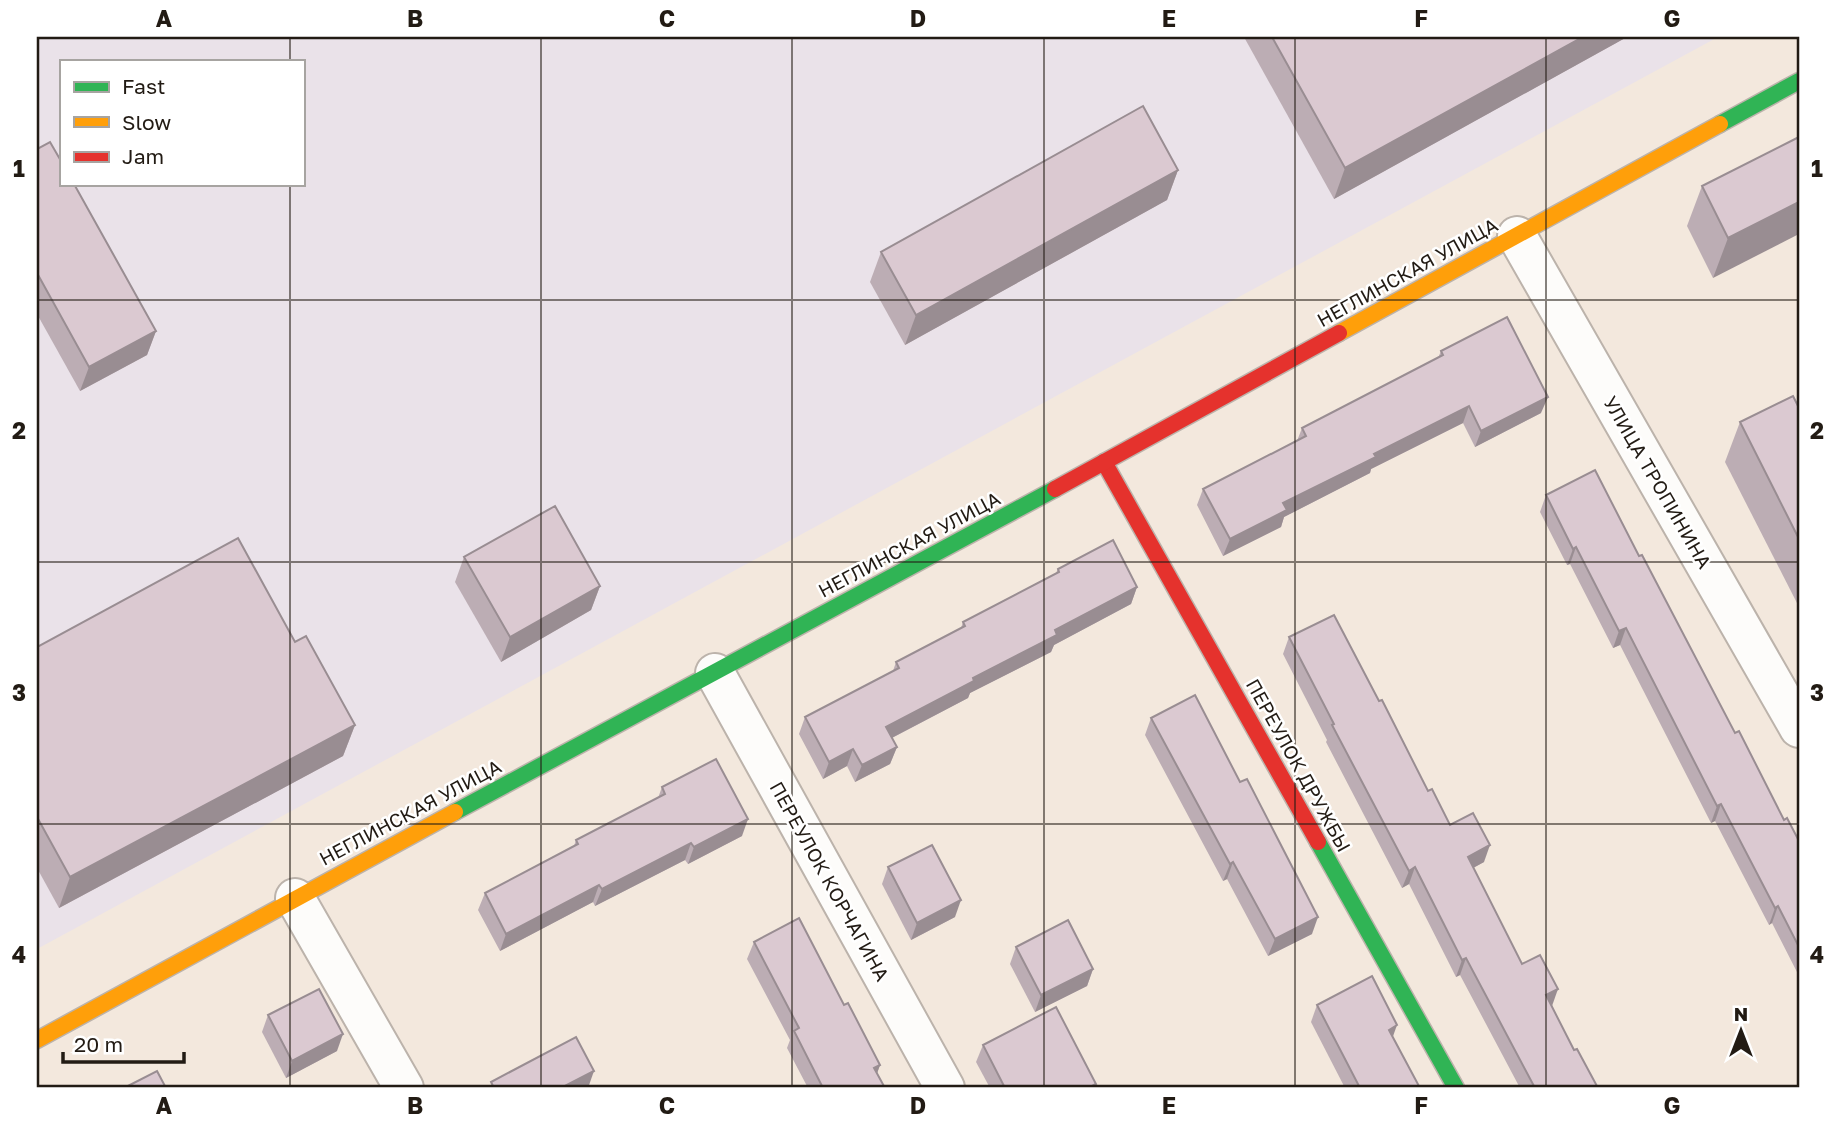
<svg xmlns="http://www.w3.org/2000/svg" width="1836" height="1125" viewBox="0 0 1836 1125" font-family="'Golos Text',sans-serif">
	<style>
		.industrial { fill: #eae2e9; fill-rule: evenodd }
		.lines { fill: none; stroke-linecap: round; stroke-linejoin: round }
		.street-casing { stroke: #bcb3ab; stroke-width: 42 }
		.fast-casing { stroke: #bcb3ab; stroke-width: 19 }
		.slow-casing { stroke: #bcb3ab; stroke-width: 19 }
		.jam-casing { stroke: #bcb3ab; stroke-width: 19 }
		.street { stroke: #fdfcfa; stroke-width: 38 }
		.fast { stroke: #30b455; stroke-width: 16 }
		.slow { stroke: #ff9f0a; stroke-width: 16 }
		.jam { stroke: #e5322d; stroke-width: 16 }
		.wall { fill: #bcadb4 }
		.shaded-wall { fill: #998d92 }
		.building { fill: #dbc9d1; stroke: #998d92; stroke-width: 2 }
		.grid { fill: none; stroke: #221b14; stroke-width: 2; stroke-opacity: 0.55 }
		.labels { text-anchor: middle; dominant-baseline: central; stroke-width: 5; stroke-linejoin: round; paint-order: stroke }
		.street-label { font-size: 19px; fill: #221b14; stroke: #fff }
		.neatline { fill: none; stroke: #221b14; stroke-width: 2.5 }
		.grid-label { font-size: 23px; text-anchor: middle; font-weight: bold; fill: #221b14 }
	</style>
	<rect width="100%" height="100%" fill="#f3e8dd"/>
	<!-- industrial -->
	<path class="industrial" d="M37,37H1718L37,949ZM61,61H303V184H61Z"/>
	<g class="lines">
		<!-- street casing -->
		<g class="street-casing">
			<g id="street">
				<polyline points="1517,236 1799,728"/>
				<polyline points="715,673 945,1088"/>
				<polyline points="295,898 404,1088"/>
			</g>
		</g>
		<!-- fast casing -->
		<g class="fast-casing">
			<g id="fast">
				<polyline points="1720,124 1799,81"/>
				<polyline points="455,812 1055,489"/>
				<polyline points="1318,842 1456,1088"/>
			</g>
		</g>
		<!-- slow casing -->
		<g class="slow-casing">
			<g id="slow">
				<polyline points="1339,333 1720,124"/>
				<polyline points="37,1040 455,812"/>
			</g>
		</g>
		<!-- jam casing -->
		<g class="jam-casing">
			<g id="jam">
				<polyline points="1104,462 1318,842"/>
				<polyline points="1055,489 1339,333"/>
			</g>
		</g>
		<!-- street -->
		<use href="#street" class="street"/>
		<!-- fast -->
		<use href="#fast" class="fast"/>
		<!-- slow -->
		<use href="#slow" class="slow"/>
		<!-- jam -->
		<use href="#jam" class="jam"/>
	</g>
	<!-- wall -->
	<g class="wall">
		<polygon points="1244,37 1627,37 1334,199"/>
		<polygon points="1799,137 1713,278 1687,226 1702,186"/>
		<polygon points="37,149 156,331 147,355 80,391 37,314"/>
		<polygon points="1178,170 1167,200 905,345 870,282 881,252"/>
		<polygon points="1441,351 1541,413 1475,447 1463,423 1371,469 1370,473 1284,517 1281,527 1223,556 1197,505 1203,489 1297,441 1302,428 1438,358"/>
		<polygon points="1799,408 1799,607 1725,462 1740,422"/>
		<polygon points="1546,495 1639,556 1735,733 1784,820 1799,841 1799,976 1772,923 1769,925 1715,821 1711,823 1620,645 1613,648 1570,564 1567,565 1540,512"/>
		<polygon points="464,557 600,586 591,610 501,662 455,582"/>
		<polygon points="1058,569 1137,587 1131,604 1054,645 1051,652 970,693 968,698 892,738 897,747 890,764 855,782 847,766 823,779 799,734 805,717 893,671 896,662 961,628 963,622 1056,573"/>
		<polygon points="1289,637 1379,701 1428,791 1450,825 1484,862 1473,868 1522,964 1551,1006 1574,1050 1598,1088 1520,1088 1460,975 1456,977 1409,884 1402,888 1326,742 1327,740 1283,654"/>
		<polygon points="295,642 355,725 343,756 59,908 37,868 37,647"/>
		<polygon points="1151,718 1240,782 1312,934 1268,956 1227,879 1223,881 1145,735"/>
		<polygon points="662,787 742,836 688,864 685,860 595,906 593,902 500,951 478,910 485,893 574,846 576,840 658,798"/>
		<polygon points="888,867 955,917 911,940 882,884"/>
		<polygon points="754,942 844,1005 880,1065 877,1073 885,1088 808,1088 787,1048 790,1040 747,959"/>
		<polygon points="1016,947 1093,969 1087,986 1035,1012 1010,964"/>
		<polygon points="1317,1005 1393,1037 1420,1088 1345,1088 1311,1022"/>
		<polygon points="268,1015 337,1051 286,1078 262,1032"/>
		<polygon points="983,1045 1096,1084 1094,1088 990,1088 976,1062"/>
	</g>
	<!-- shaded-wall -->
	<g class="shaded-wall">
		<polygon points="1583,37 1627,37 1334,199 1345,168"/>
		<polygon points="1178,170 1167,200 905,345 916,315"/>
		<polygon points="1799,202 1799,234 1713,278 1728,238"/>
		<polygon points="156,331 147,355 80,391 89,367"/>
		<polygon points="1548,397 1541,413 1475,447 1481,431"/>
		<polygon points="1469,406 1463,423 1371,469 1370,473 1284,517 1281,527 1223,556 1230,539 1283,503 1374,454"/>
		<polygon points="1576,547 1570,564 1567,565 1573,549"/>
		<polygon points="600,586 591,610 501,662 510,637"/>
		<polygon points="1137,587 1131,604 1054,645 1051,652 970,693 968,698 880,744 886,727 1055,630"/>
		<polygon points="1626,628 1620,645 1613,648 1619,631"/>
		<polygon points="355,725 343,756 59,908 70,877"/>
		<polygon points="897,747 890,764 855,782 862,765"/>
		<polygon points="853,749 847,766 823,779 829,762"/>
		<polygon points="1721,804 1715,821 1711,823 1717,806"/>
		<polygon points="748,819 742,836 688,864 694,847"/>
		<polygon points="691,843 685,860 595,906 602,889"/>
		<polygon points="1490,845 1484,862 1462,874 1468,857"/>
		<polygon points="1233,862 1227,879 1223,881 1230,864"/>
		<polygon points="1415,867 1409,884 1402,888 1409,871"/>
		<polygon points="599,885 593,902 500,951 506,934"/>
		<polygon points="961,900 955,917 911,940 917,923"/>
		<polygon points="1778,906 1772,923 1769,925 1775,908"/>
		<polygon points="1318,917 1312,934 1268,956 1275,939"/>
		<polygon points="1466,958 1460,975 1456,977 1462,960"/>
		<polygon points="1093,969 1087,986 1035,1012 1041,995"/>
		<polygon points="1558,989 1552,1006 1546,995"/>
		<polygon points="1397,1025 1391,1042 1389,1030"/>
		<polygon points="343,1034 337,1051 286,1078 292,1061"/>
		<polygon points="880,1065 874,1082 874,1068"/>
		<polygon points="594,1071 588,1088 561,1088"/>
	</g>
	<!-- building -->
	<g class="building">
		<polygon points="1272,37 1583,37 1345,168"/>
		<polygon points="1143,106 1178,170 916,315 881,252"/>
		<polygon points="1799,137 1799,202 1728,238 1702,186"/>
		<polygon points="50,142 61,161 61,184 74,184 156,331 89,367 37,273 37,149"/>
		<polygon points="1507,317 1548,397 1481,431 1469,406 1374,454 1376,457 1283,503 1287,510 1230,539 1203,489 1306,436 1302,428 1443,355 1441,351"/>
		<polygon points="1793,396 1799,408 1799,539 1740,422"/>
		<polygon points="1595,470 1639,556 1642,555 1735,733 1739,731 1784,820 1787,818 1799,841 1799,947 1778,906 1775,908 1721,804 1717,806 1626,628 1619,631 1576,547 1573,549 1546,495"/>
		<polygon points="555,506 600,586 510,637 464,557"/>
		<polygon points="238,538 295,642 306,636 355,725 70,877 37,817 37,647"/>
		<polygon points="1113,540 1137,587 1055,630 1057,635 973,678 974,681 886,727 897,747 862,765 853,749 829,762 805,717 899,668 896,662 965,626 963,622 1059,572 1058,569"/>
		<polygon points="1334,615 1379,701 1382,700 1428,791 1432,789 1450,825 1473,813 1490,845 1468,857 1522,964 1540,955 1558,989 1546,995 1574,1050 1577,1049 1598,1088 1535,1088 1466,958 1462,960 1415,867 1409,871 1332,725 1334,724 1289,637"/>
		<polygon points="1195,695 1240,782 1247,779 1318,917 1275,939 1233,862 1230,864 1151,718"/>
		<polygon points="716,759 748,819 694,847 691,843 602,889 599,885 506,934 485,893 578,844 576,840 665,794 662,787"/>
		<polygon points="932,845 961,900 917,923 888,867"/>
		<polygon points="799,918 844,1005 848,1003 880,1065 874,1068 885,1088 823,1088 794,1031 799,1028 754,942"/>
		<polygon points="1068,920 1093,969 1041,995 1016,947"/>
		<polygon points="1372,976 1397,1025 1389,1030 1420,1088 1360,1088 1317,1005"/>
		<polygon points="319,989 343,1034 292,1061 268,1015"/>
		<polygon points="1056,1007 1096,1084 1088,1088 1005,1088 983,1045"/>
		<polygon points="576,1037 594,1071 561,1088 494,1088 491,1082"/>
		<polygon points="157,1071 166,1088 124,1088"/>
	</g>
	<!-- grid -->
	<path class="grid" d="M290,37V61M541,37V1088M792,37V1088M1044,37V1088M1295,37V1088M1546,37V1088M290,184V1088M37,300H1799M37,562H1799M37,824H1799"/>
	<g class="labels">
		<!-- street labels -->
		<g class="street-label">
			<text transform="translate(1407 272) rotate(-29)">НЕГЛИНСКАЯ УЛИЦА</text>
			<text transform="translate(1658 482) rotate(60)">УЛИЦА ТРОПИНИНА</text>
			<text transform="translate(909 544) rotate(-28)">НЕГЛИНСКАЯ УЛИЦА</text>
			<text transform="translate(1299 765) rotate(61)">ПЕРЕУЛОК ДРУЖБЫ</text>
			<text transform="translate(410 812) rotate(-28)">НЕГЛИНСКАЯ УЛИЦА</text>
			<text transform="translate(830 881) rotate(61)">ПЕРЕУЛОК КОРЧАГИНА</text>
		</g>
	</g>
	<!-- border -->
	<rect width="1836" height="1125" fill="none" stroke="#ffffff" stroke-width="77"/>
	<!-- legend -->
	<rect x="60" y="60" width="245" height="126" fill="#ffffff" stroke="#a7a4a1" stroke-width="2"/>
	<rect x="74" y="82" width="35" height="10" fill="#30b455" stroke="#a7a4a1" stroke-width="2"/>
	<text x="122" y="94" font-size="21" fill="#221b14">Fast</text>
	<rect x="74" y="117" width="35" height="10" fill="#ff9f0a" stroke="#a7a4a1" stroke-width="2"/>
	<text x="122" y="130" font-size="21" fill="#221b14">Slow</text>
	<rect x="74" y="152" width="35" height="10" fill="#e5322d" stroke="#a7a4a1" stroke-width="2"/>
	<text x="122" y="164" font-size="21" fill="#221b14">Jam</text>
	<!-- north arrow -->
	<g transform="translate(1741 1031)" stroke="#ffffff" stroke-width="5" paint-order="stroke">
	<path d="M0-5L12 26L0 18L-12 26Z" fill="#221b14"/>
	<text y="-10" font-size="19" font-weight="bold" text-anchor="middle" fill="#221b14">N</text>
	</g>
	<!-- scale -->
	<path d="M63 1052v10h121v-10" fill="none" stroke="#221b14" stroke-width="3.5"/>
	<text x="74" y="1052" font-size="21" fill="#221b14" stroke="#ffffff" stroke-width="5" paint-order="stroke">20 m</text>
	<rect x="38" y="38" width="1760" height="1048" class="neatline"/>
	<g class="grid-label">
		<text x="164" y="27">A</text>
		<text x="415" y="27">B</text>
		<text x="667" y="27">C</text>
		<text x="918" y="27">D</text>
		<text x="1169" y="27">E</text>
		<text x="1421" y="27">F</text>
		<text x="1672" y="27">G</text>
		<text x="19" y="177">1</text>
		<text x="1817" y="177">1</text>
		<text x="19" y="439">2</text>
		<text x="1817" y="439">2</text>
		<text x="19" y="701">3</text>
		<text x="1817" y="701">3</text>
		<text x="19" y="963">4</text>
		<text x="1817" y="963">4</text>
		<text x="164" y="1114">A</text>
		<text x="415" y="1114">B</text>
		<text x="667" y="1114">C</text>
		<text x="918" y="1114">D</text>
		<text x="1169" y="1114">E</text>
		<text x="1421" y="1114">F</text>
		<text x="1672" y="1114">G</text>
	</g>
</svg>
